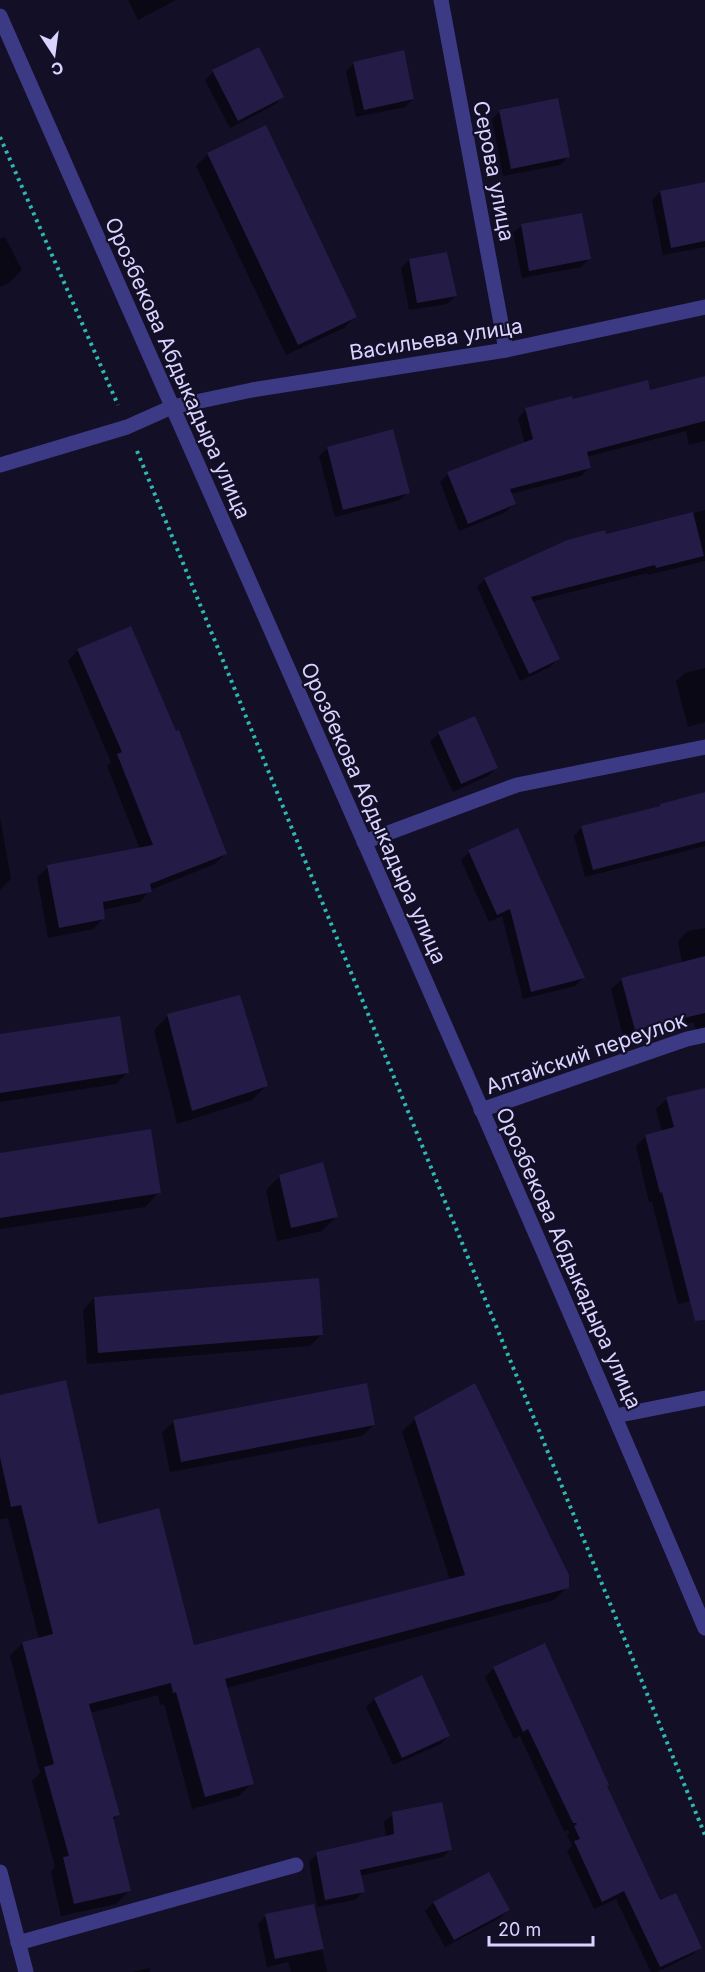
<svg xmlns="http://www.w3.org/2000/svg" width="705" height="1972" viewBox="0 0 705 1972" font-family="Inter,sans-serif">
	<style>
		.shadow { fill: #0007 }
		.building { fill: #241b47 }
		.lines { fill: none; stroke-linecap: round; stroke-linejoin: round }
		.path { stroke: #2fb8b0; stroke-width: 4; stroke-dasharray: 3 4.5; stroke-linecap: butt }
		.service { stroke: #3d3a85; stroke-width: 15 }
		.minor { stroke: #3d3a85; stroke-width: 15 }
		.tertiary { stroke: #3d3a85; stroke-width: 15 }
		.labels { text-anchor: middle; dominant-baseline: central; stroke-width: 4.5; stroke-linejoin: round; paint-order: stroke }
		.street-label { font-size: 21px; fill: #d9d4ff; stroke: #130f26 }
	</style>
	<rect width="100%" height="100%" fill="#130f26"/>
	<!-- shadow -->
	<g class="shadow">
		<polygon points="128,0 176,0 138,20"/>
		<polygon points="354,63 413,99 405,107 356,117 346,71"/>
		<polygon points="213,72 282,97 274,105 230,128 205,80"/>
		<polygon points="500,111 568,157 560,165 503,176 492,119"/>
		<polygon points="208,154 355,317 344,328 286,355 196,166"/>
		<polygon points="705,183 705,247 663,255 652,200 660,192"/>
		<polygon points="522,225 589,259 581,267 522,278 513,233"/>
		<polygon points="5,237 22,270 9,283 0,287 0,239"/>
		<polygon points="409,260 456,296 447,304 409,310 401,268"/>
		<polygon points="705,377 705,441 689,445 686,431 586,457 589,468 581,476 510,494 514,504 506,512 459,531 440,482 448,474 525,444 518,418 526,410 572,401 649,392"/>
		<polygon points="328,448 408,492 400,500 335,517 319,456"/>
		<polygon points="705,510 705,561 648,575 647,573 531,602 558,659 550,667 520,681 477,587 485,579 605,536"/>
		<polygon points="78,650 225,854 215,864 150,890 140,902 102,910 104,918 93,929 48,938 37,877 48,867 140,849 107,766 111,762 68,661"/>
		<polygon points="705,668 705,722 688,727 676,681 685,673"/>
		<polygon points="474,718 496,768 488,776 453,792 430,742 438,734"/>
		<polygon points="705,793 705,846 585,877 574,836 582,827 657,808 660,805"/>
		<polygon points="0,817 11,879 0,890"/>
		<polygon points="469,852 583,978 575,986 523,999 502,916 489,922 461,860"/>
		<polygon points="705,928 705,1030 696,1031 694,1022 624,1040 611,989 622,979 682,963 678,941 688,931"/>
		<polygon points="168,1016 266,1086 252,1100 177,1124 154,1030"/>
		<polygon points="0,1035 128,1072 116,1084 0,1102"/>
		<polygon points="705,1089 705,1297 678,1304 652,1202 649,1202 636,1146 646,1136 662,1132 656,1109 667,1099"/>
		<polygon points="0,1154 159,1192 145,1207 0,1229"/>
		<polygon points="280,1176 336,1217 322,1231 277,1241 266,1190"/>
		<polygon points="94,1298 322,1334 310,1346 87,1364 83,1310"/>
		<polygon points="0,1396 97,1526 193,1647 450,1580 402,1432 415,1419 567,1587 554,1600 226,1688 252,1783 239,1796 192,1809 164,1704 160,1705 158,1695 90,1713 118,1815 113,1820 129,1891 116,1904 61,1916 51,1872 55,1867 32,1781 40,1773 10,1656 23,1643 39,1639 8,1518 0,1519"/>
		<polygon points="174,1421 374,1425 362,1436 170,1472 162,1433"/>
		<polygon points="544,1645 605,1786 660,1902 700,1947 692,1955 657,1972 651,1972 616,1899 594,1909 567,1851 572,1846 567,1835 569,1833 568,1830 564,1831 520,1736 514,1739 485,1677 493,1669"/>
		<polygon points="375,1699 449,1735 441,1744 393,1765 366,1707"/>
		<polygon points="393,1814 451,1849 443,1857 360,1876 363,1891 355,1900 317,1907 309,1862 317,1854 386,1838 384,1822"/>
		<polygon points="488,1874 508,1910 500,1918 445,1947 425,1911 433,1903"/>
		<polygon points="313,1906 327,1972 291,1972 288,1962 267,1967 258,1924 266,1916"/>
		<polygon points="149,1968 150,1972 132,1972"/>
	</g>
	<!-- building -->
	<g class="building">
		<polygon points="259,47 284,97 238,121 212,70"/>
		<polygon points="404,50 414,99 364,110 353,62"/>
		<polygon points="558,98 570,157 511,169 499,110"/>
		<polygon points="266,125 357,317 298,345 207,153"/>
		<polygon points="705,182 705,241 671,248 660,191"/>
		<polygon points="582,213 591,259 529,271 521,224"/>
		<polygon points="447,252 457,296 417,303 409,259"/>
		<polygon points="705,376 705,421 587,452 591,468 510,489 516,504 468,524 447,472 533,439 525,408 572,396 573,399 648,380 650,390"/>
		<polygon points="393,429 410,493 343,510 327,447"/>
		<polygon points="693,512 704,556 656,568 655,565 531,597 560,659 529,674 484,578 567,540 605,530 606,534"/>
		<polygon points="131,626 176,731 179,730 227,854 150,884 152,892 103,902 105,919 59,928 47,865 153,845 117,754 122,752 77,649"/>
		<polygon points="475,716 498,768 461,784 438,732"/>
		<polygon points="705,792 705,841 593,870 581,826 660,806 660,804"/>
		<polygon points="518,828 536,869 585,978 531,992 510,909 497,915 468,850"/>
		<polygon points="705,956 705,1013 635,1030 621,978"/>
		<polygon points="240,995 268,1086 192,1111 167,1014"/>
		<polygon points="120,1016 129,1073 0,1093 0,1034"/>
		<polygon points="705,1088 705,1320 695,1321 662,1192 660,1193 645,1135 674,1127 666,1097"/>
		<polygon points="151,1129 161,1193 0,1218 0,1153"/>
		<polygon points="323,1162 338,1217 291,1228 279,1175"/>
		<polygon points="319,1278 323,1335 98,1353 94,1297"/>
		<polygon points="66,1380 98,1524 159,1508 194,1645 465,1575 414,1417 475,1383 569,1575 569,1588 225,1679 254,1784 205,1797 176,1692 173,1693 171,1683 89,1704 120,1815 113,1817 131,1891 74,1904 63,1857 69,1856 44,1767 54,1764 22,1642 53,1634 21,1505 11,1507 0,1457 0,1395"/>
		<polygon points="367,1383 375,1425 181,1462 173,1420"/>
		<polygon points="545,1643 609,1785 607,1786 660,1900 676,1893 702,1948 660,1967 624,1891 602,1902 574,1841 580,1839 574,1826 577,1824 576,1823 573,1823 528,1729 523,1732 493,1667"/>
		<polygon points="422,1675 450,1736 402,1758 374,1698"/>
		<polygon points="442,1802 452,1850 360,1870 365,1892 325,1900 316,1852 394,1834 392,1812"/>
		<polygon points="489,1872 510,1910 454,1940 433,1902"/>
		<polygon points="314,1904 324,1949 275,1959 265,1914"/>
	</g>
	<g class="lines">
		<!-- path -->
		<g class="path">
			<polyline points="0,137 118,405"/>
			<polyline points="137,451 705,1835"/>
		</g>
		<!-- service -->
		<g class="service">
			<polyline points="0,465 127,427 172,407"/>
			<polyline points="18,1943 296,1865"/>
		</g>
		<!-- minor -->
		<g class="minor">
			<polyline points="441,0 506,350"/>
			<polyline points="172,407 252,390 506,350 705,307"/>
			<polyline points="364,842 517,785 705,747"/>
			<polyline points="481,1110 687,1039 705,1035"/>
			<polyline points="615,1416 705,1398"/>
			<polyline points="0,1872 26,1972"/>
		</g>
		<!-- tertiary -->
		<path class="tertiary" d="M0,16C236,553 476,1088 705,1628"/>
	</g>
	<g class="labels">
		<!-- street labels -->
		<g class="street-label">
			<text transform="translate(494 171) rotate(79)">Серова улица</text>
			<text transform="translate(436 339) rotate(-9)">Васильева улица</text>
			<text transform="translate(178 368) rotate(66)">Орозбекова Абдыкадыра улица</text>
			<text transform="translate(374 813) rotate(66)">Орозбекова Абдыкадыра улица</text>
			<text transform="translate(586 1053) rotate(-19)">Алтайский переулок</text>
			<text transform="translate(569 1258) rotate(66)">Орозбекова Абдыкадыра улица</text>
		</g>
	</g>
	<!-- north arrow -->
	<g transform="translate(54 54) rotate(167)" stroke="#130f26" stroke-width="4.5" paint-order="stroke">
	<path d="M0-4.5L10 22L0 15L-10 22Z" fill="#d9d4ff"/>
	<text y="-9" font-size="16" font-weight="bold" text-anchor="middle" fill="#d9d4ff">С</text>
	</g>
	<!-- scale -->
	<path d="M489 1936v9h104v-9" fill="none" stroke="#d9d4ff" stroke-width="3"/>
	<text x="498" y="1936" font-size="18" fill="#d9d4ff" stroke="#130f26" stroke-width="4.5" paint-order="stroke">20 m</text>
</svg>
